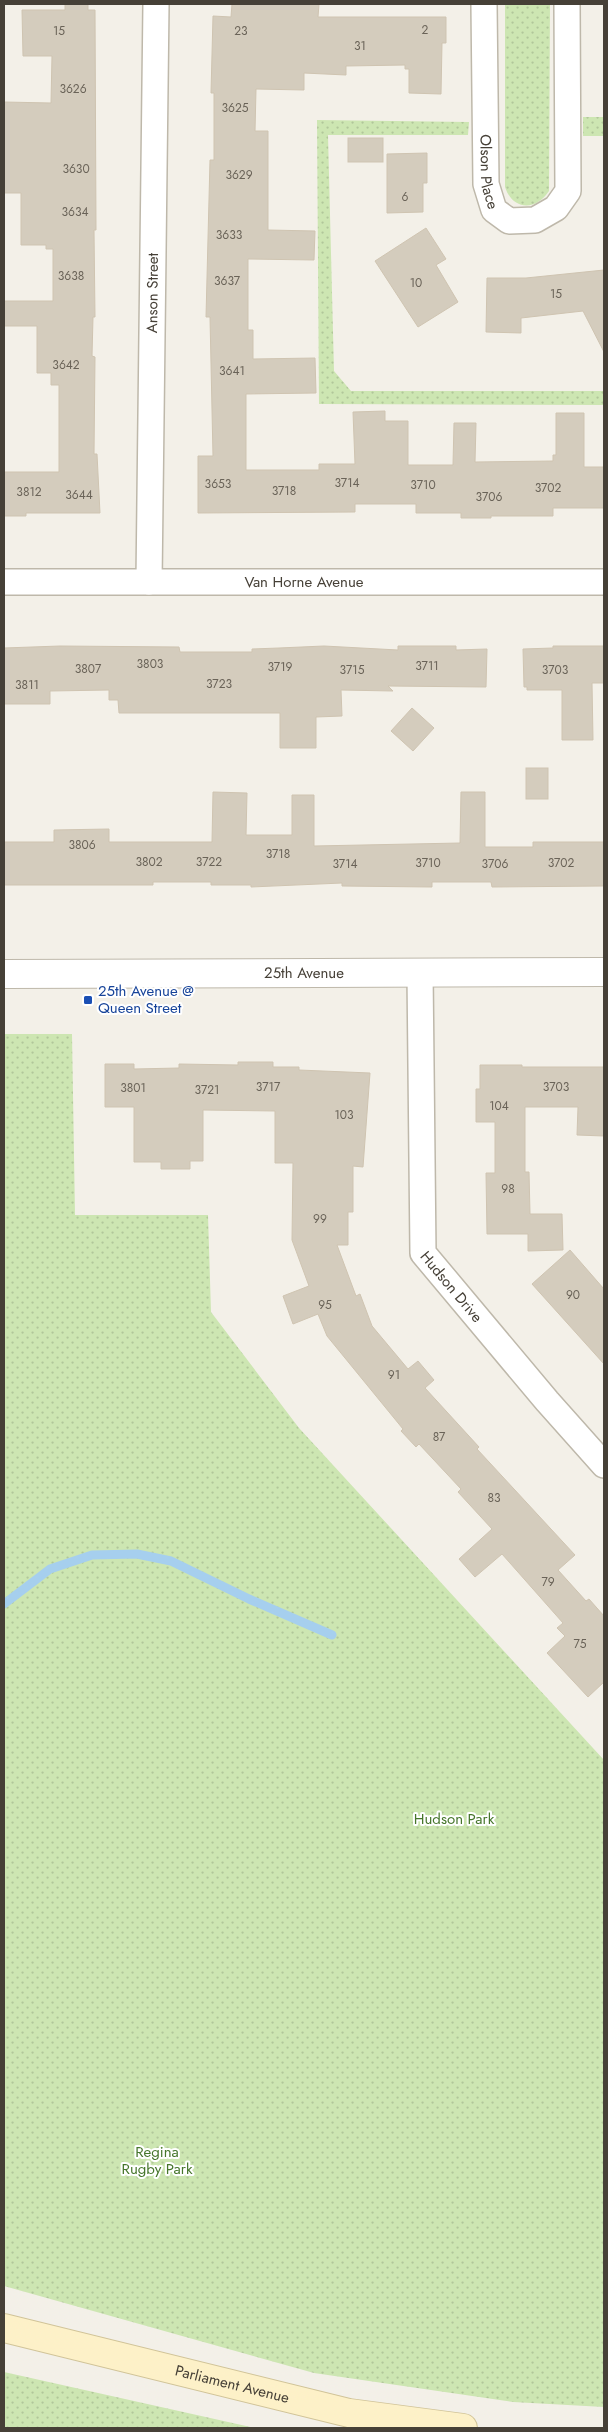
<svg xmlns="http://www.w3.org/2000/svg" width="608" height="2432" viewBox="0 0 608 2432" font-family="Jost,sans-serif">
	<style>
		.park { fill: url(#park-dots) }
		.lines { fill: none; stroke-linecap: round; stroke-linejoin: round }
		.stream { stroke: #a6cfee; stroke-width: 9 }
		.building { fill: #d4ccbd; stroke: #cfc4b1 }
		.minor-casing { stroke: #beb8aa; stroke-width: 28 }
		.tertiary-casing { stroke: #beb8aa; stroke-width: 30 }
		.secondary-casing { stroke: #d1c499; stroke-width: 30 }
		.minor { stroke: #fff; stroke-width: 25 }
		.tertiary { stroke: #fff; stroke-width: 28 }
		.secondary { stroke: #fdf1c8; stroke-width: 28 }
		.transit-dot { fill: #1a4fb4; stroke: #fff; stroke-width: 2 }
		.labels { text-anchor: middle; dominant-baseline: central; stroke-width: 4; stroke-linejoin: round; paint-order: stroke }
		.number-label { font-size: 12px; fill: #6a6358 }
		.street-label { font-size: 15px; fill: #464037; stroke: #fff }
		.transit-label { font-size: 15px; fill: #164399; stroke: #fff; text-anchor: start }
		.park-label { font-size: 15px; fill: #46762c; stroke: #fff }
	</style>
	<defs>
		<pattern id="park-dots" width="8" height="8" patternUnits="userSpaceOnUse" patternTransform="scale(1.25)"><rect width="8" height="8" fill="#cde6b2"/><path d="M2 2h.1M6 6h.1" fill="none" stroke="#b1c69a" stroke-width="1.8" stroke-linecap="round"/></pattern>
	</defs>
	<rect width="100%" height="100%" fill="#f3f0e8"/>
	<!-- park -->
	<g class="park">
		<path d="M505,4H550L549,191C536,211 513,211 505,187Z"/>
		<rect x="583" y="117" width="21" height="19"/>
		<polygon points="317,120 469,122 468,135 328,135 334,371 351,391 604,391 604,405 319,404"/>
		<polygon points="4,1034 72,1034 75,1215 208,1215 211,1312 299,1428 604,1760 604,2407 513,2402 314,2373 4,2286"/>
		<polygon points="4,2372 255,2428 4,2428"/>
	</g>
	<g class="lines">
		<!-- stream -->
		<polyline class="stream" points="4,1604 50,1569 92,1555 137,1554 171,1561 249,1599 332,1635"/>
	</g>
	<!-- building -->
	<g class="building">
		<polygon points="65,4 88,4 88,10 95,10 96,230 94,230 95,317 93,317 92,356 95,357 94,454 97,454 100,513 26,513 26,516 4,516 4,472 59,472 59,385 51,385 51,373 37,373 37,326 4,326 4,301 53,301 53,249 46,249 46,245 21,245 21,193 4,193 4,102 51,103 52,56 23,56 22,10 65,10"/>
		<polygon points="232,4 319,4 318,17 446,17 446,43 442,43 441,94 409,93 409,69 405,69 405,65 346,66 346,75 304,73 304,90 256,89 255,131 268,131 268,230 315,231 314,260 248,259 248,330 253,330 253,359 315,358 316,393 246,394 246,470 319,470 319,464 355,464 353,412 385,411 385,421 408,421 408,465 453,465 454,423 476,423 475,462 553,461 553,455 556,455 556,413 584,413 584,467 604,467 604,508 553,508 553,516 491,516 491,518 461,518 461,513 416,513 416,504 355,504 355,512 198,513 198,456 213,456 210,317 206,317 210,160 214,160 214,93 211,93 213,16 231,17"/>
		<rect x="348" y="138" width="35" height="24"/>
		<polygon points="427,153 427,183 423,183 423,212 387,213 387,154"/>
		<polygon points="426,228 446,259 436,265 458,302 418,327 375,261"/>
		<polygon points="604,270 604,352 583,311 521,318 521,333 486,332 487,278 526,278"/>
		<polygon points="60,646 179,647 180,652 252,652 252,649 279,648 324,646 398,650 398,646 456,646 456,650 487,649 486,687 388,686 393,691 341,690 342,716 316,717 316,748 280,748 280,713 119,713 118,700 109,700 109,690 50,691 50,704 4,704 4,648"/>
		<polygon points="553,646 604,646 604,683 592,683 593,740 562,740 562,690 527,690 527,687 524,687 523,649 553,648"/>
		<polygon points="412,708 434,728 413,751 391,731"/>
		<rect x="526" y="768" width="22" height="31"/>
		<polygon points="213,792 247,793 246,835 292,835 292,795 314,795 314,846 460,843 461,792 485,792 485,847 533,847 533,842 604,842 604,886 492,887 491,882 432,882 432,887 342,886 342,883 251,887 251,885 211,885 211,882 153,882 153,885 4,885 4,842 54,842 54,830 109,829 109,842 212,842"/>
		<polygon points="238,1062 273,1062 273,1067 299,1067 299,1070 370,1073 363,1167 353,1166 353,1212 348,1212 348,1245 337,1245 356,1296 360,1294 372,1326 408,1369 418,1361 434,1380 425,1388 479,1447 477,1449 575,1555 558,1570 586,1601 589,1599 604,1616 604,1682 588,1697 547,1653 565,1636 557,1628 563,1623 502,1554 475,1577 459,1559 492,1529 458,1492 461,1489 419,1444 416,1447 401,1431 403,1429 327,1336 318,1314 293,1324 283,1296 309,1286 292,1240 293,1163 275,1163 275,1111 203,1110 203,1161 190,1161 190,1169 161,1169 161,1162 134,1162 134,1107 105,1107 105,1064 134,1064 134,1069 179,1068 179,1064 238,1065"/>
		<polygon points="480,1065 522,1065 522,1067 604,1067 604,1136 577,1135 578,1107 525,1107 525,1172 529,1172 530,1214 562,1214 563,1250 528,1251 528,1234 487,1234 486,1173 495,1173 495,1122 476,1122 476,1089 480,1089"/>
		<polygon points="570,1250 604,1289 604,1364 532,1284"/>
	</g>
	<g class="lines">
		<!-- minor casing -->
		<g class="minor-casing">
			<g id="minor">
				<path id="s1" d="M484,4L486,184L494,210L509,221L535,220L556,208L568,191L567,4"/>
				<path id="s2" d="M4,582H604"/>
				<path id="s3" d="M149,582L156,4"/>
				<path id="s4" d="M420,972L423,1253L547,1401L604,1465"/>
			</g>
		</g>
		<!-- tertiary casing -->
		<g class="tertiary-casing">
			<g id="tertiary">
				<path id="s5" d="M4,974L604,972"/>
			</g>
		</g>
		<!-- secondary casing -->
		<g class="secondary-casing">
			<g id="secondary">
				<path id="s6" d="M4,2328L349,2413L463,2428"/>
			</g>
		</g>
		<!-- minor -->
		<use href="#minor" class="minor"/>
		<!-- tertiary -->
		<use href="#tertiary" class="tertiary"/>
		<!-- secondary -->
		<use href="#secondary" class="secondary"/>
	</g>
	<!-- markers -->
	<rect class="transit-dot" x="83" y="995" width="10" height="10" rx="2.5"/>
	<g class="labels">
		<!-- number labels -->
		<g class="number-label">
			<text x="425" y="30">2</text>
			<text x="59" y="31">15</text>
			<text x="241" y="31">23</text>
			<text x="360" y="46">31</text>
			<text x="73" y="89">3626</text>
			<text x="235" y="108">3625</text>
			<text x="76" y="169">3630</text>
			<text x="239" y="175">3629</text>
			<text x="405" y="197">6</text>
			<text x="75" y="212">3634</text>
			<text x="229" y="235">3633</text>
			<text x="71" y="276">3638</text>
			<text x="227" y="281">3637</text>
			<text x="416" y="283">10</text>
			<text x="556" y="294">15</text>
			<text x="66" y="365">3642</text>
			<text x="232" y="371">3641</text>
			<text x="347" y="483">3714</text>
			<text x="218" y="484">3653</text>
			<text x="423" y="485">3710</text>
			<text x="548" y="488">3702</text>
			<text x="284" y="491">3718</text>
			<text x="29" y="492">3812</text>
			<text x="79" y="495">3644</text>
			<text x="489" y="497">3706</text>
			<text x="150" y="664">3803</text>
			<text x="427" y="666">3711</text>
			<text x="280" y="667">3719</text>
			<text x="88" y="669">3807</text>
			<text x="352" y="670">3715</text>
			<text x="555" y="670">3703</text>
			<text x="219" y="684">3723</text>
			<text x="27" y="685">3811</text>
			<text x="82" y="845">3806</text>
			<text x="278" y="854">3718</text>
			<text x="149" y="862">3802</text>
			<text x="209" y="862">3722</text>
			<text x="428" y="863">3710</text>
			<text x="561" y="863">3702</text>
			<text x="345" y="864">3714</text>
			<text x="495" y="864">3706</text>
			<text x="268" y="1087">3717</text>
			<text x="556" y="1087">3703</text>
			<text x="133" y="1088">3801</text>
			<text x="207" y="1090">3721</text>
			<text x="499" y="1106">104</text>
			<text x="344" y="1115">103</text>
			<text x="508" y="1189">98</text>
			<text x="320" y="1219">99</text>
			<text x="573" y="1295">90</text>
			<text x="325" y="1305">95</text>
			<text x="394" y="1375">91</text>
			<text x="439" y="1437">87</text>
			<text x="494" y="1498">83</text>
			<text x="548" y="1582">79</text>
			<text x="580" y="1644">75</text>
		</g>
		<!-- street labels -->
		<g class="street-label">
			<text stroke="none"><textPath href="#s1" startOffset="168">Olson Place</textPath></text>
			<text stroke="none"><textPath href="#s3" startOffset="289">Anson Street</textPath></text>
			<text stroke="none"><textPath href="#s2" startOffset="300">Van Horne Avenue</textPath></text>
			<text stroke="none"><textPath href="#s5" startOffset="300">25th Avenue</textPath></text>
			<text stroke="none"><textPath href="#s4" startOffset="325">Hudson Drive</textPath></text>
			<text stroke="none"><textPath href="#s6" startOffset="235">Parliament Avenue</textPath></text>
		</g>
		<!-- transit labels -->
		<g class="transit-label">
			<text x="98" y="991">25th Avenue @<tspan x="98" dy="17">Queen Street</tspan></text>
		</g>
		<!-- park labels -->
		<g class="park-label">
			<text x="454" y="1819">Hudson Park</text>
			<text x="157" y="2152">Regina<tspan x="157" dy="17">Rugby Park</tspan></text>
		</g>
	</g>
	<!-- border -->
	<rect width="608" height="2432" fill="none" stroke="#464037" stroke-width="10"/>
</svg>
